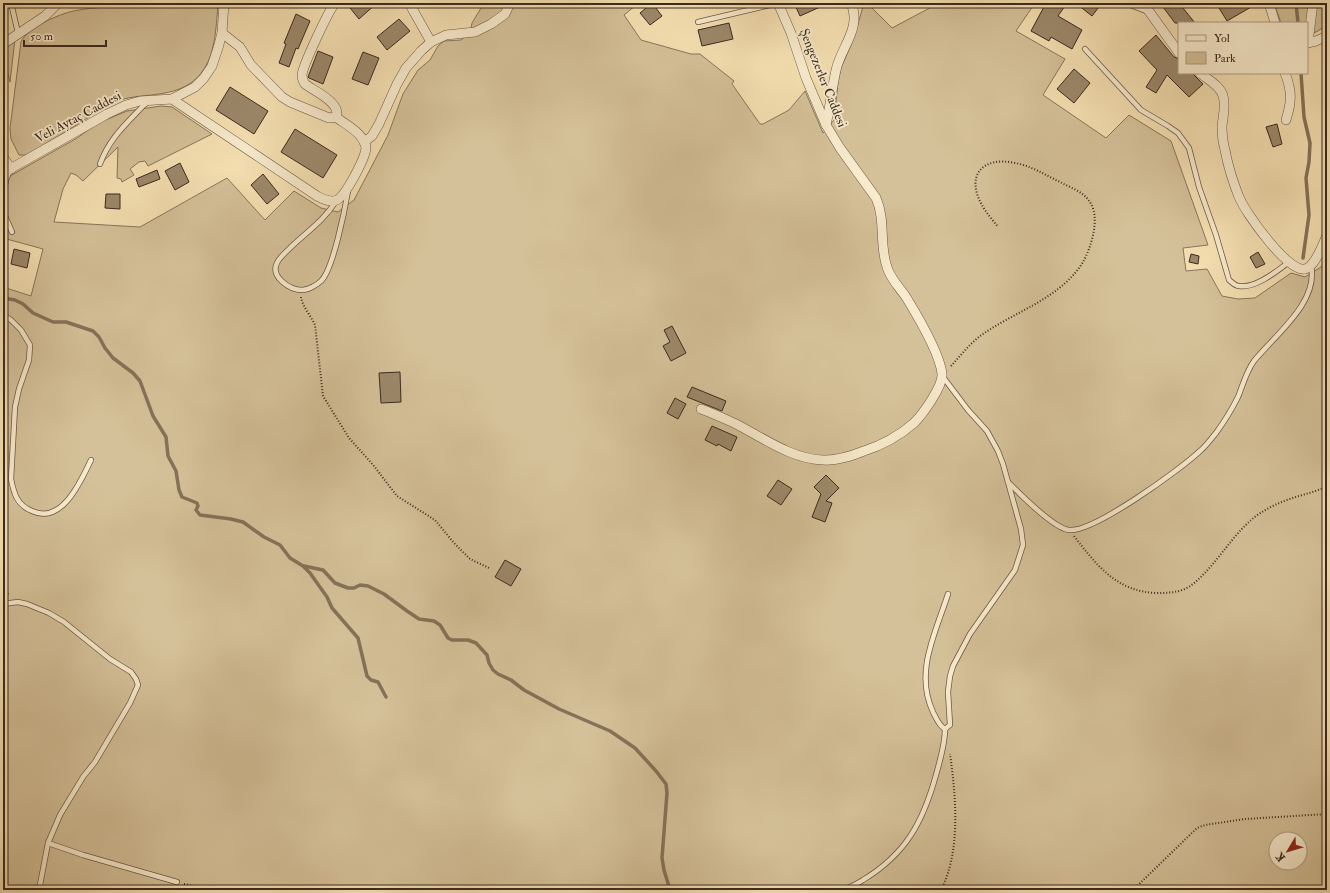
<svg xmlns="http://www.w3.org/2000/svg" width="1330" height="893" viewBox="0 0 1330 893" font-family="'IM FELL Double Pica',serif">
	<style>
		.green { fill: #d5c199; stroke: #88765c; fill-rule: evenodd }
		.lines { fill: none; stroke-linecap: round; stroke-linejoin: round }
		.stream { stroke: #857259; stroke-width: 3.5 }
		.building { fill: #9c896b; stroke: #3b2a1f }
		.lane-casing { stroke: #6a5844; stroke-width: 6 }
		.street-casing { stroke: #6a5844; stroke-width: 10 }
		.path { stroke: #3b2a1f; stroke-width: 2; stroke-dasharray: 1 2; stroke-linecap: butt }
		.lane { stroke: #f8ebcd; stroke-width: 4.5 }
		.street { stroke: #f8ebcd; stroke-width: 9 }
		.labels { text-anchor: middle; dominant-baseline: central; stroke-width: 3.5; stroke-linejoin: round; paint-order: stroke }
		.street-label { font-size: 13px; fill: #3b2a1f; stroke: #f8ebcd }
	</style>
	<rect width="100%" height="100%" fill="#f5e0b2"/>
	<filter id="stains"><feTurbulence type="fractalNoise" baseFrequency=".005" numOctaves="4"/><feColorMatrix values="0 0 0 0 .2 0 0 0 0 .09 0 0 0 0 .02 0 0 0 .5 -.17"/></filter>
	<radialGradient id="worn" r=".72"><stop offset=".6" stop-color="#630" stop-opacity="0"/><stop offset="1" stop-color="#630" stop-opacity=".3"/></radialGradient>
	<!-- green -->
	<g class="green">
		<path d="M128,3H218C215,47 213,87 159,94C146,96 133,96 120,100C106,105 93,115 81,122C62,134 44,145 26,155H19L11,139L10,128L21,42C27,27 63,12 79,10C95,7 112,8 128,3Z"/>
		<path d="M475,3H633L635,6L624,15L641,40L691,54H700L734,81L732,84L760,124H763L789,110L805,91L823,133L834,120L838,82L841,68L854,38L864,3H867L892,28L939,3H1035L1016,31L1065,59L1043,95L1106,138L1129,115L1171,141L1208,245L1183,248L1186,271L1207,269L1222,296L1238,299L1255,298L1291,273L1305,277L1321,267L1327,256V890H3V287L31,296L43,249L3,238V180L77,138L98,123L127,111L161,106L172,107L212,134L148,166L145,161L139,162L130,169L134,175L122,182L121,179L117,178L118,147L83,181L76,175L71,173L63,189L54,222L140,227L227,178L265,220L294,191L321,208L338,212L354,200L388,135L403,94L418,70L430,60L438,46L444,41L461,40L470,33L472,23L481,8ZM1276,839H1300V863H1276Z"/>
		<polygon points="1274,3 1327,3 1327,25 1318,31 1307,36 1307,23 1281,23"/>
		<polygon points="15,39 10,82 3,55 3,50"/>
	</g>
	<g class="lines">
		<!-- stream -->
		<g class="stream">
			<polyline points="1296,3 1298,23"/>
			<polyline points="1301,73 1304,117 1310,143 1309,162 1306,178 1309,215 1303,258"/>
			<polyline points="3,298 15,300 23,304 33,313 53,322 66,322 93,331 99,337 105,348 113,358 133,373 140,381 153,416 166,437 168,456 176,471 179,490 182,497 197,503 198,506 196,510 200,515 231,519 243,522 264,537 280,545 290,558 303,566 310,573 327,597 332,608 358,638 367,676 371,680 378,682 386,697"/>
			<polyline points="304,566 323,570 335,583 348,588 354,588 360,585 368,586 384,594 407,611 419,619 434,621 440,625 448,638 452,640 468,640 476,643 487,655 489,663 493,670 498,674 511,680 524,690 559,709 610,731 635,748 656,771 666,784 667,793 662,858 664,870 670,890"/>
		</g>
	</g>
	<!-- building -->
	<g class="building">
		<polygon points="346,3 377,3 359,19"/>
		<polygon points="652,3 662,16 650,25 640,13"/>
		<polygon points="794,3 829,3 800,16"/>
		<polygon points="1046,3 1067,3 1058,16 1082,30 1072,49 1051,37 1049,41 1031,31"/>
		<polygon points="1079,3 1102,3 1092,16 1078,5"/>
		<polygon points="1160,3 1179,3 1195,23 1175,23"/>
		<polygon points="1216,3 1258,3 1227,21"/>
		<polygon points="296,14 310,21 298,49 296,48 289,67 279,63 286,44 284,43"/>
		<polygon points="399,19 410,31 387,50 377,37"/>
		<polygon points="729,23 733,39 702,46 698,30"/>
		<polygon points="1156,35 1174,57 1179,59 1179,73 1192,73 1203,84 1189,97 1167,75 1156,93 1146,87 1157,70 1139,51"/>
		<polygon points="318,51 333,57 323,84 309,78 308,77"/>
		<polygon points="363,52 379,58 368,85 352,79"/>
		<polygon points="1074,69 1090,83 1074,103 1057,89"/>
		<polygon points="230,87 268,111 254,134 216,110"/>
		<polygon points="1277,124 1282,144 1273,147 1266,127"/>
		<polygon points="295,129 337,155 323,178 281,152"/>
		<polygon points="180,163 189,182 175,190 165,171"/>
		<polygon points="157,170 160,179 139,187 136,179"/>
		<polygon points="263,174 279,194 267,204 251,185"/>
		<polygon points="106,194 120,194 120,209 105,208"/>
		<polygon points="14,249 30,253 27,268 11,264"/>
		<polygon points="1258,252 1265,264 1256,268 1250,257"/>
		<polygon points="1191,254 1199,256 1198,264 1189,262"/>
		<polygon points="672,326 686,353 671,361 663,346 670,342 664,330"/>
		<polygon points="400,372 401,402 381,403 379,373"/>
		<polygon points="692,387 726,401 722,411 687,397"/>
		<polygon points="675,398 686,404 678,419 667,413"/>
		<polygon points="712,426 737,437 731,451 718,444 717,446 705,440"/>
		<polygon points="826,475 839,488 826,501 832,503 825,522 812,517 821,494 814,487"/>
		<polygon points="778,480 792,489 781,505 767,496"/>
		<polygon points="505,560 521,569 511,586 495,577"/>
	</g>
	<g class="lines">
		<!-- lane casing -->
		<g class="lane-casing">
			<g id="lane">
				<polyline points="11,3 18,33"/>
				<polyline points="1125,3 1146,11"/>
				<polyline points="1074,4 1075,3"/>
				<polyline points="698,22 778,3"/>
				<path d="M1085,49L1141,110L1168,126L1178,133L1189,148L1199,187L1216,235L1229,280C1232,282 1235,286 1239,286C1255,289 1277,271 1289,262"/>
				<path d="M100,164C109,139 125,125 143,106L148,102"/>
				<polyline points="3,197 6,180 10,170"/>
				<polyline points="3,201 5,216 12,232"/>
				<path d="M336,201C324,221 305,233 289,249C285,253 279,258 277,263C270,277 290,290 302,290C308,290 317,285 321,281C333,270 345,209 348,191"/>
				<path d="M3,315L11,320L21,330L30,345L29,360L19,389L15,407L11,479C14,494 17,505 32,511C62,525 81,481 91,460"/>
				<path d="M943,377L968,410L987,431L998,451L1003,464L1021,529L1023,545L1015,570L970,634L953,666L950,676L948,692L950,725L945,729C939,726 936,718 933,712C914,672 936,632 948,594"/>
				<path d="M1008,482C1020,494 1053,528 1069,530C1093,533 1181,469 1200,451C1206,446 1211,439 1216,433C1224,422 1232,409 1238,397C1243,385 1246,372 1254,361C1275,335 1319,302 1311,266"/>
				<polyline points="3,604 18,602 27,604 49,613 64,622 110,659 131,672 136,679 138,685 130,703 111,735 95,762 83,777 60,815 48,843 39,890"/>
				<polyline points="48,843 83,855 177,882"/>
				<path d="M843,890C850,887 857,884 863,880C906,854 923,822 936,775C940,760 945,745 945,729"/>
			</g>
		</g>
		<!-- street casing -->
		<g class="street-casing">
			<g id="street">
				<polyline points="58,3 80,3"/>
				<path d="M335,3C328,12 303,65 302,75C302,79 303,81 305,84C314,91 342,103 336,117"/>
				<polyline points="409,3 431,42"/>
				<polyline points="1143,3 1179,53"/>
				<polyline points="1269,3 1275,23"/>
				<polyline points="1307,43 1316,41 1327,36"/>
				<polyline points="1308,43 1313,3"/>
				<polyline points="3,44 45,16 58,3"/>
				<path d="M1200,73C1207,79 1221,86 1223,96C1226,105 1223,117 1222,126C1222,134 1223,143 1225,150C1228,166 1233,182 1239,197C1245,212 1288,273 1305,269C1315,267 1323,244 1327,235"/>
				<path d="M1285,73C1292,91 1292,101 1286,120"/>
				<path d="M172,99L317,196C323,199 330,203 337,200C346,195 362,163 365,153C366,150 366,146 365,144C361,132 345,124 336,117L329,118L290,102L282,97L251,65L240,47L222,33"/>
				<path d="M826,125C830,107 832,88 836,70C841,47 862,28 851,3"/>
				<polyline points="364,142 372,136 379,124 397,84 406,68 421,51 431,42 446,35 475,32 491,24 505,14 510,3"/>
				<polyline points="3,157 11,169"/>
				<polyline points="3,173 107,114 126,105 140,101 172,99 195,87 204,78 212,66 218,48 222,33 224,3"/>
				<path d="M701,409C712,413 723,418 734,423C762,437 791,459 823,460C837,461 851,456 864,451C883,445 899,436 914,423C923,414 943,386 942,374C940,353 917,315 906,297C899,287 890,278 887,267C879,245 886,220 876,198L840,148L826,125L806,78L791,33L778,3"/>
			</g>
		</g>
		<!-- path -->
		<g class="path">
			<path d="M301,297C302,306 311,316 315,325L323,396L349,438L374,466L397,496L435,520L454,543L470,559L489,568"/>
			<path d="M951,366C961,355 971,342 983,334C1016,311 1061,298 1083,262C1091,248 1100,219 1091,204C1085,192 1071,188 1060,182C1045,175 1032,166 1015,163C983,156 965,175 982,205C986,213 993,220 998,227"/>
			<path d="M1074,536C1097,566 1118,593 1159,593C1171,593 1183,592 1193,584C1215,566 1229,540 1250,521C1263,509 1282,501 1299,496C1309,493 1318,491 1327,486"/>
			<polyline points="3,590 9,595"/>
			<path d="M184,884C196,886 206,889 218,889C239,890 259,881 280,890"/>
			<path d="M941,890C961,851 956,797 950,754"/>
			<polyline points="1133,890 1197,828 1205,825 1245,819 1327,814"/>
		</g>
		<!-- lane -->
		<use href="#lane" class="lane"/>
		<!-- street -->
		<use href="#street" class="street"/>
	</g>
	<g class="labels">
		<!-- street labels -->
		<g class="street-label">
			<text transform="translate(823 78) rotate(68)">Şengezerler Caddesi</text>
			<text transform="translate(78 117) rotate(-28)">Veli Aytaç Caddesi</text>
		</g>
	</g>
	<!-- margin -->
	<rect width="1330" height="893" fill="none" stroke="#f5e0b2" stroke-width="16"/>
	<rect x="4" y="4" width="1322" height="885" fill="none" stroke="#3b2a1f" stroke-width="2"/>
	<rect x="8" y="8" width="1314" height="877" fill="none" stroke="#3b2a1f"/>
	<!-- legend -->
	<rect x="1178" y="22" width="130" height="52" fill="#f8ebcd" stroke="#ac9e87"/>
	<rect x="1186" y="35" width="20" height="6" fill="#f8ebcd" stroke="#ac9e87"/>
	<text x="1214" y="42" font-size="12" fill="#3b2a1f">Yol</text>
	<rect x="1186" y="52" width="20" height="12" fill="#d5c199" stroke="#ac9e87"/>
	<text x="1214" y="62" font-size="12" fill="#3b2a1f">Park</text>
	<!-- north arrow -->
	<g transform="translate(1288 851) rotate(232)"><circle r="19" fill="#f8ebcd" stroke="#ac9e87"/>
	<path d="M0-3L7 15L0 10L-7 15Z" fill="#8f2418"/>
	<text y="-6" font-size="11" font-weight="bold" text-anchor="middle" fill="#3b2a1f">K</text>
	</g>
	<!-- scale -->
	<path d="M24 40v6h82v-6" fill="none" stroke="#3b2a1f" stroke-width="2"/>
	<text x="30" y="40" font-size="12" fill="#3b2a1f" stroke="#f8ebcd" stroke-width="3" paint-order="stroke">50 m</text>
	<rect width="100%" height="100%" filter="url(#stains)"/>
	<rect width="100%" height="100%" fill="url(#worn)"/>
</svg>
